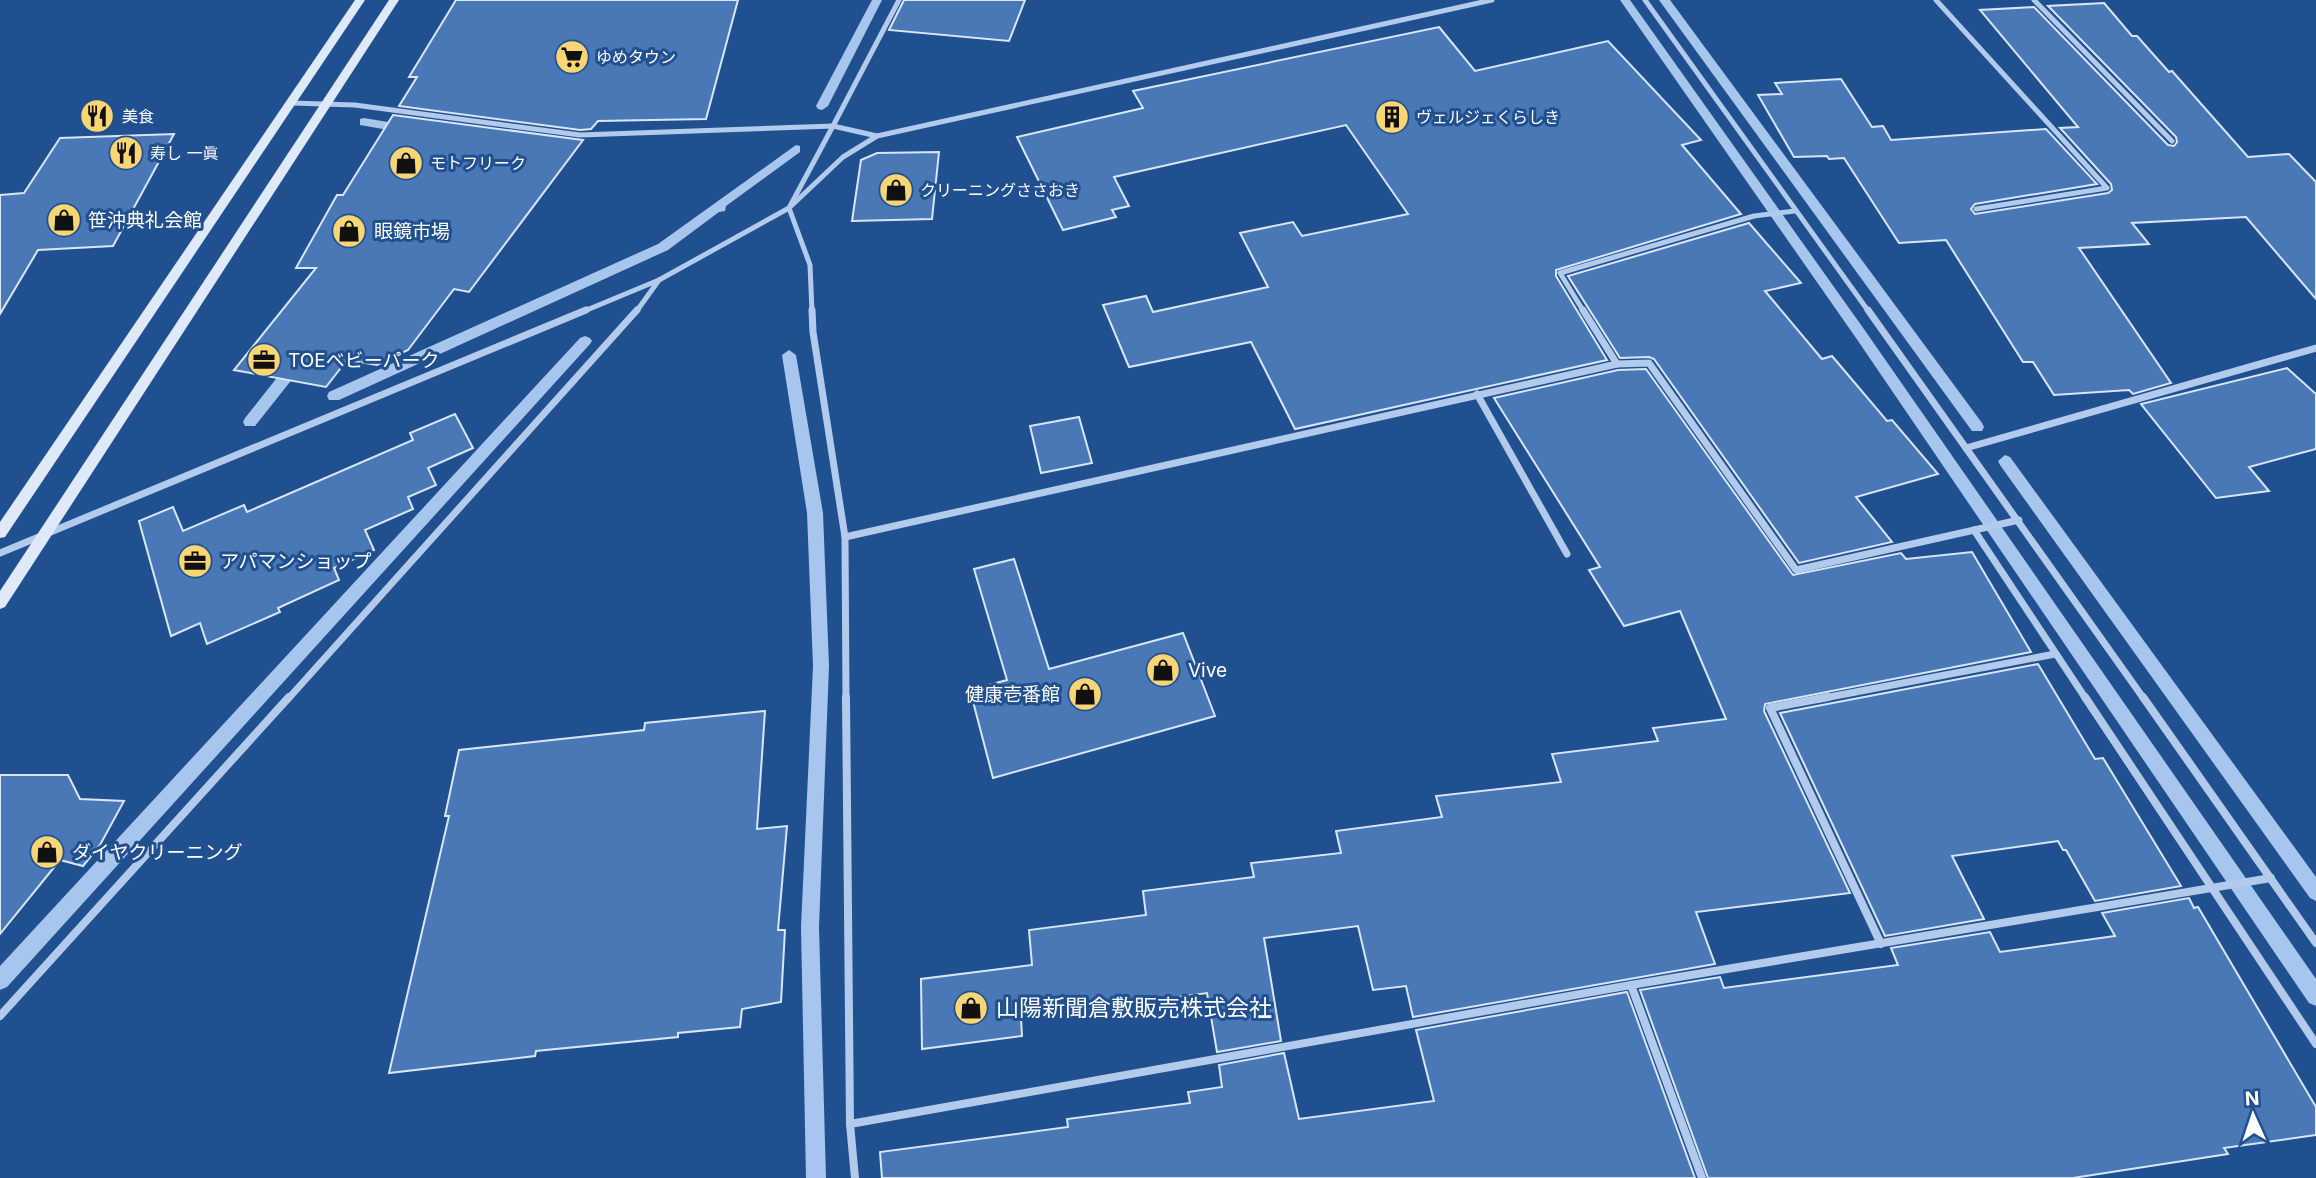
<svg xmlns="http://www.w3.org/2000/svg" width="2316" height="1178" viewBox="0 0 2316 1178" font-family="Inter,'Noto Sans JP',sans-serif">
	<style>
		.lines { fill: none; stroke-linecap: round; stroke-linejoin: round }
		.stream { fill: #a6c6ee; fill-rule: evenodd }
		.building { fill: #4a78b7; stroke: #d7e6f9; stroke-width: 2 }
		.street-far2 { stroke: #b2cbed; stroke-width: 5 }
		.street-far1 { stroke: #b2cbed; stroke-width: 7 }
		.street { stroke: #b2cbed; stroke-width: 8 }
		.secondary { fill: #dee9fa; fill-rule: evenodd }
		.labels { text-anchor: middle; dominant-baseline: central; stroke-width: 6; stroke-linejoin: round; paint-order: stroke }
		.far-poi-label { font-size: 16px; fill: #fff; stroke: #215090; text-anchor: start }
		.poi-label { font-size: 19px; fill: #fff; stroke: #215090; text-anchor: start }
		.near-poi-label { font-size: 23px; fill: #fff; stroke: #215090; text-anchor: start }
	</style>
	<rect width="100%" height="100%" fill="#215090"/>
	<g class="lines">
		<!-- stream -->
		<g class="stream">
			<polygon points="872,0 882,0 828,106 822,110 818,109 816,106"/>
			<polygon points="1620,0 1630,0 1866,332 2316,979 2316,1006 2309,1003 1856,338"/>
			<polygon points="1659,0 1670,0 1982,423 1984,427 1982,431 1972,431"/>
			<polygon points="364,118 406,125 412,129 406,133 360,125 360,119"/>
			<polygon points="796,145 800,146 800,152 726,206 725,211 719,212 668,250 339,400 329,400 327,396 329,392 658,244"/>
			<polygon points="585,336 590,338 592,341 590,344 7,987 0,990 0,966 580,338"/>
			<polygon points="789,350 796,355 823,513 829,666 819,927 826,1178 806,1178 801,927 813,666 807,513 782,355"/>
			<polygon points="296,359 303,364 301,368 255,426 245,426 243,422 245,418 291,360"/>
			<polygon points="2005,455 2010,457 2316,877 2316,901 2310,898 2000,465 1998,461"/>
		</g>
	</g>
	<!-- building -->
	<g class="building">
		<polygon points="456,0 738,0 706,119 598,121 591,129 580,130 399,106 417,77 409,77"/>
		<polygon points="904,0 1025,0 1009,41 889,30"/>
		<polygon points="2104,3 2132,36 2137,36 2169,72 2172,71 2248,157 2289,154 2316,182 2316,299 2246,217 2132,223 2149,244 2079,248 2171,383 2133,394 2129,390 2054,395 2033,362 2023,362 1946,240 1899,243 1844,158 1829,159 1827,156 1794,157 1758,95 1782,94 1775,83 1841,79 1872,127 1883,126 1891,140 2046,129 2097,184 1975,204 1971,209 1975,214 2108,193 2112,190 2111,184 2060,128 2078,127 1980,10 2034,7 2168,145 2174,146 2177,142 2176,137 2048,6"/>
		<polygon points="1439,27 1475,71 1608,41 1701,140 1682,145 1741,214 1556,270 1556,276 1607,360 1295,429 1251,342 1129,367 1103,305 1146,296 1153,312 1268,287 1240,233 1293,222 1302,236 1408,214 1346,125 1114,177 1129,206 1112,210 1116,217 1063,230 1017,137 1143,108 1133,91"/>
		<polygon points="393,115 583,140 469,292 454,289 408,350 377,365 347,360 326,387 234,370 316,268 296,268 337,195 343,195"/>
		<polygon points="174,134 113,246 38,250 0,314 0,195 24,193 60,138"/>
		<polygon points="939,152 932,219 852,221 861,160 877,153"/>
		<polygon points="1749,223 1801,283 1765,291 1822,359 1832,356 1887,421 1892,420 1938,474 1856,497 1892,542 1799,563 1654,359 1649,357 1620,358 1568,276"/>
		<polygon points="2287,368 2316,394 2316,449 2249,467 2269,491 2216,498 2141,404"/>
		<polygon points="1646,369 1793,575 1901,553 1906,559 1972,552 2031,652 1765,704 1764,711 1850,893 1696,912 1715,964 1413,1017 1406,986 1373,990 1358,926 1264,938 1281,1041 1217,1052 1207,993 1021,1018 1022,1036 922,1049 921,979 1032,965 1029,930 1146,915 1143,891 1254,877 1251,863 1341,853 1336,831 1442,817 1436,796 1561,782 1552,754 1658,741 1653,728 1726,719 1680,611 1624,626 1589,570 1600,567 1494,398 1618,370"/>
		<polygon points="455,414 473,448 428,468 436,485 408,497 413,509 365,530 374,550 334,568 339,580 278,608 280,612 207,644 200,623 171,636 139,521 173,507 183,531 244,505 247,512 413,440 410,433"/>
		<polygon points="1079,417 1092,463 1041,473 1030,426"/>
		<polygon points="1014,559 1049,669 1183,633 1215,716 993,778 970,690 1007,680 974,569"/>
		<polygon points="2038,664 2095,759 2103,758 2181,886 2095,901 2066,850 2063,850 2058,841 1952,856 1984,919 1885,936 1780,713"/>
		<polygon points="765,711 757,829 787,826 778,930 785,930 781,1002 742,1009 740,1027 678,1033 678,1037 536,1051 535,1056 389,1073 449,816 445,816 459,750 644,730 645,723"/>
		<polygon points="0,775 68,775 80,799 124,801 100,845 83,866 60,860 0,934"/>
		<polygon points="2189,898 2194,908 2198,907 2316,1107 2316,1135 2224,1148 2228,1154 2073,1178 1708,1178 1640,990 1720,977 1724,988 1898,965 1891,948 1990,932 2000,952 2115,936 2102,913"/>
		<polygon points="1627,992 1695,1178 882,1178 880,1152 1068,1127 1067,1119 1190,1103 1188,1092 1222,1087 1219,1065 1284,1053 1299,1119 1434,1101 1416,1030"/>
	</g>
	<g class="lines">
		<!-- street-far2 -->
		<g class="street-far2">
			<polyline points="1645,0 1869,312"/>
			<polyline points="1936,0 2107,188 1976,209"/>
			<polyline points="2034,0 2172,141"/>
			<polyline points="291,103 355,105 580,135 833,126"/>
			<polyline points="877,136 833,126 899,0"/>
			<polyline points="582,312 659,280 789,208 843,157 877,136 1492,0"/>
			<polyline points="636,312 659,280"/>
			<polyline points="812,312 810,265 789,208 833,126"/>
			<polyline points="1584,312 1560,273 1754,216 1795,211"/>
		</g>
		<!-- street-far1 -->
		<g class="street-far1">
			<polyline points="812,310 813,332 845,537 846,699"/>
			<polyline points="1583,310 1617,364 1649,363 1796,570 2019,520"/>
			<polyline points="1868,310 2144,699"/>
			<polyline points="1477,394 1567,554"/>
			<polyline points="1966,448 2316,348"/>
			<polyline points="1974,530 2086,699"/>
			<polyline points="845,537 1617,364"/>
			<polyline points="0,553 586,310"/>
			<polyline points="288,699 637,310"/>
			<polyline points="1819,699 2055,654"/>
		</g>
		<!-- street -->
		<g class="street">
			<polyline points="846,697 850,1124 855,1178"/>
			<polyline points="1828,697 1770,708 1881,944"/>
			<polyline points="2085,697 2316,1044"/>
			<polyline points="2143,697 2316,943"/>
			<polyline points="1631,985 1702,1178"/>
			<polyline points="0,1016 289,697"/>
			<polyline points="850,1124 1631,985 2271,878"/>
		</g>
		<!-- secondary -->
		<g class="secondary">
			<polygon points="355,0 365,0 5,537 0,538 0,522"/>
			<polygon points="389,0 399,0 5,607 0,609 0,591"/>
		</g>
	</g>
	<!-- icons -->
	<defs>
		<g id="supermarket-disc" transform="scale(1.75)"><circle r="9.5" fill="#f9d573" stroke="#215090"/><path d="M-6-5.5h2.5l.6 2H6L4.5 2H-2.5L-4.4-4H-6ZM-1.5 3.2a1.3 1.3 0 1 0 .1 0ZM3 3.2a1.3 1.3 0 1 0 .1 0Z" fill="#111"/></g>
		<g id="restaurant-disc" transform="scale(1.75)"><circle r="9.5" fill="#f9d573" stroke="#215090"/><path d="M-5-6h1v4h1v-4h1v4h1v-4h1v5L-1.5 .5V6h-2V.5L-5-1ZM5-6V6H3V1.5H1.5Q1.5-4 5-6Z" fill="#111"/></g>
		<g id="building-disc" transform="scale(1.75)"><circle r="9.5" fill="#f9d573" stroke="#215090"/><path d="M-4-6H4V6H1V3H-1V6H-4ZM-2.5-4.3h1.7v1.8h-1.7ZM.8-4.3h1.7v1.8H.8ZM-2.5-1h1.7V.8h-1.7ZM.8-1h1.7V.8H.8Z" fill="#111"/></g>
		<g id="shop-disc" transform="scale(1.75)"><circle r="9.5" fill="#f9d573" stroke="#215090"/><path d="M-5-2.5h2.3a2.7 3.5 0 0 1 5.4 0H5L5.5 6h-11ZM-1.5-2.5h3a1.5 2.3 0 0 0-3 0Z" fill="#111"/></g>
		<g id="office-disc" transform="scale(1.75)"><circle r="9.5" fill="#f9d573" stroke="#215090"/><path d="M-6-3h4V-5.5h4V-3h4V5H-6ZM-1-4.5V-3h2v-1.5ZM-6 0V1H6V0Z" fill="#111"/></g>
	</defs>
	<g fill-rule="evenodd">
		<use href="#supermarket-disc" x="572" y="57"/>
		<use href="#restaurant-disc" x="97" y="116"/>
		<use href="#building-disc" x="1392" y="117"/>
		<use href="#restaurant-disc" x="126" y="153"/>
		<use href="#shop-disc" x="406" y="163"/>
		<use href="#shop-disc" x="896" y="190"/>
		<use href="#shop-disc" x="64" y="220"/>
		<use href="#shop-disc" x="349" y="231"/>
		<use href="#office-disc" x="264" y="360"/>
		<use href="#office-disc" x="195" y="561"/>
		<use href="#shop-disc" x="1163" y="670"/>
		<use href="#shop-disc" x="1085" y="694"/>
		<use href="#shop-disc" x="47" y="852"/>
		<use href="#shop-disc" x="971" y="1008"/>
	</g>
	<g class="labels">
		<!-- far-poi labels -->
		<g class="far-poi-label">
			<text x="596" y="57">ゆめタウン</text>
			<text x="122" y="116">美食</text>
			<text x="1416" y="117">ヴェルジェくらしき</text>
			<text x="150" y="153">寿し 一眞</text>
			<text x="430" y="163">モトフリーク</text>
			<text x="920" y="190">クリーニングささおき</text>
		</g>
		<!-- poi labels -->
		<g class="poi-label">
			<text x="88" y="220">笹沖典礼会館</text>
			<text x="374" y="231">眼鏡市場</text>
			<text x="288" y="360">TOEベビーパーク</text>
			<text x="220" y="561">アパマンショップ</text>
			<text x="1188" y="670">Vive</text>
			<text x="1060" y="694" text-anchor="end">健康壱番館</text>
			<text x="72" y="852">ダイヤクリーニング</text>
		</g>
		<!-- near-poi labels -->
		<g class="near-poi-label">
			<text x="996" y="1008">山陽新聞倉敷販売株式会社</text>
		</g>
	</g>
	<!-- north arrow -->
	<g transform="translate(2253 1115) rotate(357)" stroke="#215090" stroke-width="5" paint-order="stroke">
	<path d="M0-5L12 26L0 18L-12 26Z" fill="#ffffff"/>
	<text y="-10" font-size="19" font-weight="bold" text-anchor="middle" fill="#ffffff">N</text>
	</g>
</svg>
